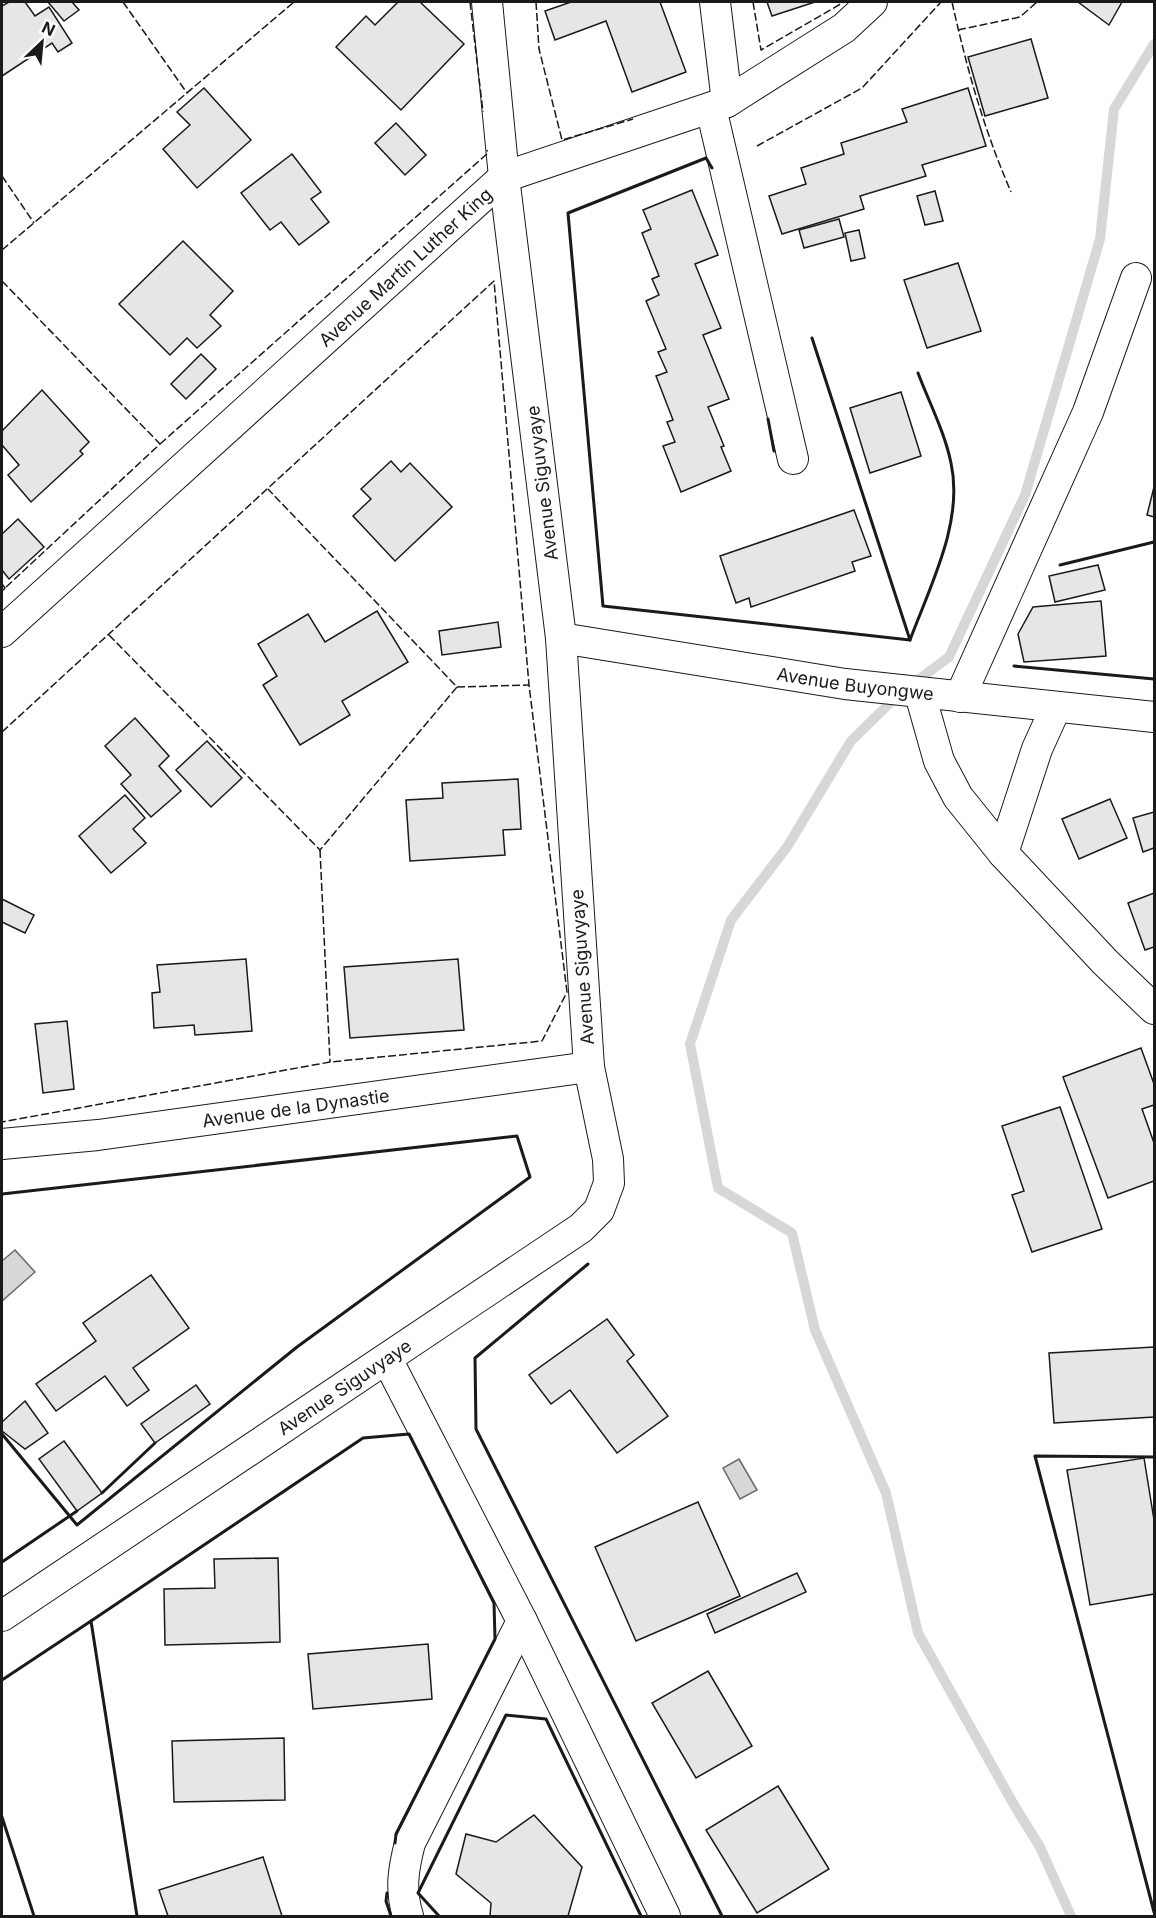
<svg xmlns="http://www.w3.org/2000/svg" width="1156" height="1918" viewBox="0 0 1156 1918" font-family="Inter,sans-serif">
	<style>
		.water { fill: #d7d7d7; stroke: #6a6a6a; stroke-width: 1.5 }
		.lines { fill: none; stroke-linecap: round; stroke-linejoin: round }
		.stream { stroke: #d7d7d7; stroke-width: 10 }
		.building { fill: #e6e6e6; stroke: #1a1a1a; stroke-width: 1.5 }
		.street-casing { stroke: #1a1a1a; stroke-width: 32 }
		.street { stroke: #fff; stroke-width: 30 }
		.fence { stroke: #1a1a1a; stroke-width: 1.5; stroke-dasharray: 8 3; stroke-linecap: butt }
		.wall { stroke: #1a1a1a; stroke-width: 3 }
		.labels { text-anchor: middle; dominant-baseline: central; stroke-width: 4.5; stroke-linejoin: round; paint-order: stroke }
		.street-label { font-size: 18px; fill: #1a1a1a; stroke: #fff }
	</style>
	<rect width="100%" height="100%" fill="#fff"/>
	<!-- water -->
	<g class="water">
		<polygon points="15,1250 35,1272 2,1301 2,1261"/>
		<polygon points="739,1459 757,1490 740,1499 723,1468"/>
	</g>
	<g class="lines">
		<!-- stream -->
		<g class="stream">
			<polyline points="910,686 949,657 1025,495 1100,239 1114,109 1154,44"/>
			<polyline points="898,695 851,741 787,847 731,920 690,1044 718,1188 792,1233 815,1330 886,1493 918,1633 1014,1805 1040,1847 1071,1916"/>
		</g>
	</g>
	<!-- building -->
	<g class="building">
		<polygon points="9,2 25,2 35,16 49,7 72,43 58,52 52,43 2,76 2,6"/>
		<polygon points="48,2 72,2 79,10 64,21"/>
		<polygon points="398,2 420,2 464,44 401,110 336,47 366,16 375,25"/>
		<polygon points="571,2 662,2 660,2 686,72 632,92 606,21 555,40 545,11"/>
		<polygon points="767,2 815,2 772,16"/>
		<polygon points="1078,2 1122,2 1109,25"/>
		<polygon points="1031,39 1048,98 985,116 968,57"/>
		<polygon points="204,88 251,140 197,188 163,149 190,125 177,112"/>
		<polygon points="968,88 986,146 922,165 926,176 860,196 864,209 782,234 769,196 806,184 801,168 844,154 841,143 907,122 902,109"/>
		<polygon points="396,123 426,155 405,175 375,143"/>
		<polygon points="292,154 321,192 311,199 329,222 299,245 281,222 270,230 241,193"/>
		<polygon points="692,190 718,255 695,264 721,328 703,335 729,399 708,407 724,446 721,447 731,471 681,492 663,446 675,442 667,422 673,420 656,376 667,372 658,352 666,349 646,301 659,295 652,279 659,276 642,233 651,229 643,210"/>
		<polygon points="935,191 943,221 925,225 917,196"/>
		<polygon points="839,219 844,237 804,248 799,230"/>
		<polygon points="859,230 865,258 851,261 845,233"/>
		<polygon points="183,241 233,291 210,315 221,326 197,348 187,338 170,355 119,304"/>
		<polygon points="958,263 981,331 927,348 904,280"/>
		<polygon points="201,354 216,369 186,399 171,384"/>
		<polygon points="42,390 89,442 80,451 83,454 31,502 8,475 19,465 2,445 2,431"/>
		<polygon points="901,392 921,456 870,473 850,408"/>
		<polygon points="391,461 401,472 410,463 452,507 395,561 353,516 371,499 361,489"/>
		<polygon points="1154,487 1154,517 1147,515"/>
		<polygon points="854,510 871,556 852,562 855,571 751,607 749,598 736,603 720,556"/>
		<polygon points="18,519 44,547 9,579 2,570 2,534"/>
		<polygon points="1098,565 1105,590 1055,602 1049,576"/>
		<polygon points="1101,601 1106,656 1024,662 1018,634 1033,607"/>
		<polygon points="377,611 408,662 342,701 350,715 300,745 263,685 277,676 258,644 308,614 325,642"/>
		<polygon points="498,622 501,647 442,655 439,631"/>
		<polygon points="135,718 169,756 159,766 181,791 151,817 121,784 131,775 105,746"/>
		<polygon points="207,741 242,778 211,807 176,770"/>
		<polygon points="518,779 521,829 503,830 505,855 410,861 406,800 443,798 442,783"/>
		<polygon points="125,795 145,818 133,829 146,843 111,873 79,836"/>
		<polygon points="1110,799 1127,838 1079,859 1062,819"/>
		<polygon points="1154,812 1154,848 1143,852 1133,818"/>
		<polygon points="1154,893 1154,947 1145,950 1128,903"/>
		<polygon points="2,899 34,915 25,933 2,922"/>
		<polygon points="246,959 252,1031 195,1035 194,1025 154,1028 152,993 160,992 157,965"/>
		<polygon points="458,959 464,1030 350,1038 344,967"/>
		<polygon points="67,1021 74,1089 43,1093 35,1024"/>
		<polygon points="1141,1048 1154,1084 1154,1105 1142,1109 1154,1143 1154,1181 1108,1198 1063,1077"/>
		<polygon points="1060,1107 1102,1229 1032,1252 1012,1195 1024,1191 1002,1126"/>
		<polygon points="151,1275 189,1328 133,1368 149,1390 127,1406 105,1376 56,1411 36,1384 96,1341 83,1323"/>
		<polygon points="607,1319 634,1355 627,1361 668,1416 617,1453 570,1390 551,1404 529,1375"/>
		<polygon points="1154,1347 1154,1417 1054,1423 1049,1353"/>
		<polygon points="196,1385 210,1404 155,1443 141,1424"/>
		<polygon points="25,1401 48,1433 25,1449 2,1431 2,1422"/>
		<polygon points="64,1441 102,1493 77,1511 39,1459"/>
		<polygon points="1144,1458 1154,1520 1154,1594 1090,1605 1067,1470"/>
		<polygon points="698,1502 740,1596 636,1641 595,1547"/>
		<polygon points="278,1558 280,1642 165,1645 164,1589 215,1588 214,1559"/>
		<polygon points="797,1573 806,1592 715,1633 707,1614"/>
		<polygon points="428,1644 432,1699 313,1709 308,1654"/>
		<polygon points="708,1671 752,1746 696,1778 652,1703"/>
		<polygon points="284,1738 285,1800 174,1802 172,1741"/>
		<polygon points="778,1786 829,1869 757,1913 706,1830"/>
		<polygon points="534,1815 582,1867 568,1916 490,1916 491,1903 456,1874 466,1834 496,1842"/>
		<polygon points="263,1857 282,1916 168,1916 159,1890"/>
	</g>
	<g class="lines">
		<!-- street casing -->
		<g class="street-casing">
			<g id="street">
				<polyline points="715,2 727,102"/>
				<polyline points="711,108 793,459"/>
				<path id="s1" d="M2,632L504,177L727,102L844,28L872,2"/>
				<path id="s2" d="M561,638L845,684L1154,717"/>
				<polyline points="920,694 939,761 958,797 1003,853 1105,962 1154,1009"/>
				<polyline points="960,697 1088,412 1136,278"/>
				<polyline points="1003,853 1037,749 1056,707"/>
				<path id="s3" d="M2,1144L98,1135L589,1067"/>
				<polyline points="387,1359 522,1621 665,1916"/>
				<path id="s4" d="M2,1616L581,1228L599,1210L609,1183L608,1159L589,1067L561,638L504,177L487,2"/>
				<path d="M408,1916C400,1890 403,1870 410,1843L522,1621"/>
			</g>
		</g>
		<!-- street -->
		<use href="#street" class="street"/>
		<!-- fence -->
		<g class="fence">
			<polyline points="123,2 187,93"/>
			<polyline points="470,2 483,112"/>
			<polyline points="536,2 539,49 562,140 633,119"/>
			<polyline points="753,2 761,50 844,2"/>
			<path d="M952,2C967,69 983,127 1011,192"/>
			<polyline points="958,30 1020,17 1037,2"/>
			<polyline points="757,146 862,88 941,2"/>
			<polyline points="2,176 34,223"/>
			<polyline points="2,250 294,2"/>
			<polyline points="2,281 160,444 5,588"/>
			<polyline points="160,444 488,153 487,150"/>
			<polyline points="2,584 5,588 2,592"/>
			<polyline points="109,635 320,850 457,687 268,489"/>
			<polyline points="457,687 529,685"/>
			<polyline points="2,732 494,281 529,685 567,992 542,1041 330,1062 2,1122"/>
			<polyline points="320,850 330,1062"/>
		</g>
		<!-- wall -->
		<g class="wall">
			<polyline points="712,168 706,158 568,213 603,606 910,640 812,338"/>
			<polyline points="768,419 774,451"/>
			<polyline points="1060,565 1154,542"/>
			<path d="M910,640C930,586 964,522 951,463C945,433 929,402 918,373"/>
			<polyline points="1014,666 1154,679"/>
			<polyline points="2,1194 517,1136 530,1177 297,1347 77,1525 2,1434"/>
			<polyline points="588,1264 475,1358 476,1429 722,1916"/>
			<polyline points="1154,1457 1035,1456 1154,1912"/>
			<polyline points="102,1493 155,1443"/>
			<polyline points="2,1562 77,1511"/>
			<polyline points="91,1621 363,1438 409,1434 494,1603 495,1639 396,1834 395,1843"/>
			<polyline points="2,1680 91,1621 137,1916"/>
			<polyline points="2,1817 34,1916"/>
			<polyline points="387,1893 386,1901 391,1916"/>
			<polyline points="439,1916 418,1893 506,1715 546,1719 641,1916"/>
		</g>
	</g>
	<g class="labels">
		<!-- street labels -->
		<g class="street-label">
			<text stroke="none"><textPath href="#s1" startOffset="544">Avenue Martin Luther King</textPath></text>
			<text transform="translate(542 483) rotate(-97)">Avenue Siguvyaye</text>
			<text stroke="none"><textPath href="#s2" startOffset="298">Avenue Buyongwe</textPath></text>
			<text transform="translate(582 967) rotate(-94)">Avenue Siguvyaye</text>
			<text stroke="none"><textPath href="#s3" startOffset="296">Avenue de la Dynastie</textPath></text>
			<text stroke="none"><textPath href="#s4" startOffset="412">Avenue Siguvyaye</textPath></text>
		</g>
	</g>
	<!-- border -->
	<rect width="1156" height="1918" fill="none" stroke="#1a1a1a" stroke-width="6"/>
	<!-- north arrow -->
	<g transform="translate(42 42) rotate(26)" stroke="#ffffff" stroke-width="4.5" paint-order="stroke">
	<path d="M0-4.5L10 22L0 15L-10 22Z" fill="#1a1a1a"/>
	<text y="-9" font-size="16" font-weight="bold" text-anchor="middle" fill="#1a1a1a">N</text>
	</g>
</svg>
